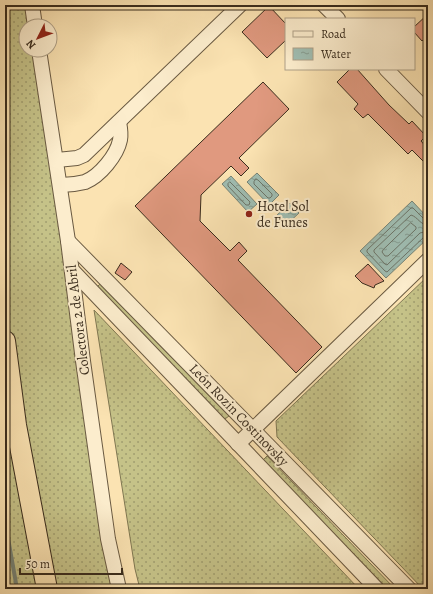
<svg xmlns="http://www.w3.org/2000/svg" width="433" height="594" viewBox="0 0 433 594" font-family="Alegreya,serif">
	<style>
		.grass { fill: url(#grass-dots); stroke: #7f7752 }
		.water { fill: url(#water-ripples); stroke: #768376 }
		.lines { fill: none; stroke-linecap: round; stroke-linejoin: round }
		.shore { stroke: #6c7468; stroke-width: 1 }
		.stream { stroke: #768376; stroke-width: 4 }
		.building { fill: #e0997f; stroke: #392c1d }
		.minor-casing { stroke: #6a5a42; stroke-width: 16 }
		.highway-casing { stroke: #392c1d; stroke-width: 22 }
		.minor { stroke: #fcedcd; stroke-width: 14 }
		.highway { stroke: #fbe3b2; stroke-width: 20 }
		.poi-dot { fill: #8f2418; stroke: #fcedcd; stroke-width: 1.5 }
		.labels { text-anchor: middle; dominant-baseline: central; stroke-width: 4; stroke-linejoin: round; paint-order: stroke }
		.poi-label { font-size: 14px; fill: #392c1d; stroke: #fcedcd; text-anchor: start }
		.street-label { font-size: 14px; fill: #392c1d; stroke: #fcedcd }
	</style>
	<defs>
		<pattern id="grass-dots" width="8" height="8" patternUnits="userSpaceOnUse"><rect width="8" height="8" fill="#c5c288"/><path d="M2 2h.1M6 6h.1" fill="none" stroke="#a19e6f" stroke-width="1.8" stroke-linecap="round"/></pattern>
		<pattern id="water-ripples" width="26" height="14" patternUnits="userSpaceOnUse"><rect width="26" height="14" fill="#9fbdb2"/><path d="M2 4q2-2 4 0t4 0M15 11q2-2 4 0t4 0" fill="none" stroke="#839a90"/></pattern>
	</defs>
	<rect width="100%" height="100%" fill="#fbe3b2"/>
	<filter id="stains"><feTurbulence type="fractalNoise" baseFrequency=".005" numOctaves="4"/><feColorMatrix values="0 0 0 0 .2 0 0 0 0 .09 0 0 0 0 .02 0 0 0 .5 -.17"/></filter>
	<radialGradient id="worn" r=".72"><stop offset=".6" stop-color="#630" stop-opacity="0"/><stop offset="1" stop-color="#630" stop-opacity=".3"/></radialGradient>
	<!-- grass -->
	<g class="grass">
		<polygon points="5,5 32,5 35,26 26,26 26,50 39,50 119,589 5,589"/>
		<polygon points="428,276 428,589 423,589 277,437 276,421"/>
		<polygon points="100,284 229,416 225,419 96,288"/>
		<polygon points="94,310 359,589 140,589 135,569"/>
		<polygon points="267,456 395,589 387,589 263,460"/>
	</g>
	<!-- water -->
	<g class="water">
		<polygon points="257,173 279,195 269,205 247,182"/>
		<polygon points="231,176 257,204 248,212 222,184"/>
		<polygon points="412,201 428,218 428,238 386,278 360,251"/>
		<polygon points="290,203 299,213 285,226 276,216"/>
	</g>
	<g class="lines">
		<!-- shore -->
		<g class="shore">
			<polygon points="256,179 258,180 272,194 272,196 270,198 268,198 254,184 254,182"/>
			<polygon points="230,182 250,202 249,205 246,205 228,186 228,184"/>
			<polyline points="428,220 424,219 413,208 411,208 367,250 367,252 385,271 387,272 424,237 428,236"/>
			<polygon points="411,223 416,227 416,229 388,256 385,256 382,252 383,250"/>
			<path d="M428,225C420,225 418,217 411,215L374,250V252L385,264L387,265L420,233L428,231"/>
		</g>
		<!-- stream -->
		<polyline class="stream" points="5,521 17,589"/>
	</g>
	<!-- building -->
	<g class="building">
		<polygon points="269,6 286,24 286,40 267,58 242,32"/>
		<polygon points="428,14 428,35 422,41 414,32 414,27"/>
		<polygon points="350,69 357,69 389,105 409,124 412,121 426,136 421,141 428,149 428,166 412,150 408,154 368,114 363,118 354,109 358,104 337,82"/>
		<polygon points="263,82 289,109 239,158 249,168 241,176 231,166 201,195 200,221 230,251 239,242 247,251 238,260 322,347 296,373 135,206"/>
		<polygon points="121,263 132,272 125,280 115,273"/>
		<polygon points="368,264 384,281 375,285 374,288 362,283 355,276"/>
	</g>
	<g class="lines">
		<!-- minor casing -->
		<g class="minor-casing">
			<g id="minor">
				<polyline points="32,5 35,26"/>
				<polyline points="324,5 338,19"/>
				<polyline points="39,50 68,241 83,361 108,539 119,589"/>
				<polyline points="386,69 428,112"/>
				<polyline points="57,160 77,158 84,155 240,5"/>
				<path d="M61,185C69,185 77,184 85,182C100,176 117,155 120,140C121,135 120,127 119,122"/>
				<polyline points="68,241 409,589"/>
				<polyline points="72,270 377,589"/>
				<polyline points="238,444 428,260"/>
			</g>
		</g>
		<!-- highway casing -->
		<g class="highway-casing">
			<polyline id="highway" points="5,341 16,425 47,589"/>
		</g>
		<!-- minor -->
		<use href="#minor" class="minor"/>
		<!-- highway -->
		<use href="#highway" class="highway"/>
	</g>
	<!-- markers -->
	<circle class="poi-dot" cx="249" cy="214" r="4"/>
	<g class="labels">
		<!-- poi labels -->
		<g class="poi-label">
			<text x="257" y="206">Hotel Sol<tspan x="257" dy="16">de Funes</tspan></text>
		</g>
		<!-- street labels -->
		<g class="street-label">
			<text transform="translate(78 320) rotate(-97)">Colectora 2 de Abril</text>
			<text transform="translate(239 415) rotate(46)">León Rozin Costinovsky</text>
		</g>
	</g>
	<!-- margin -->
	<rect width="433" height="594" fill="none" stroke="#fbe3b2" stroke-width="20"/>
	<rect x="6" y="6" width="421" height="582" fill="none" stroke="#392c1d" stroke-width="2"/>
	<rect x="10" y="10" width="413" height="574" fill="none" stroke="#392c1d"/>
	<!-- legend -->
	<rect x="285" y="18" width="130" height="52" fill="#fcedcd" stroke="#aea087"/>
	<rect x="293" y="31" width="20" height="6" fill="#fcedcd" stroke="#aea087"/>
	<text x="321" y="38" font-size="12" fill="#392c1d">Road</text>
	<rect x="293" y="48" width="20" height="12" fill="url(#water-ripples)" stroke="#aea087"/>
	<text x="321" y="58" font-size="12" fill="#392c1d">Water</text>
	<!-- north arrow -->
	<g transform="translate(38 38) rotate(228)"><circle r="19" fill="#fcedcd" stroke="#aea087"/>
	<path d="M0-3L7 15L0 10L-7 15Z" fill="#8f2418"/>
	<text y="-6" font-size="11" font-weight="bold" text-anchor="middle" fill="#392c1d">N</text>
	</g>
	<!-- scale -->
	<path d="M20 568v6h102v-6" fill="none" stroke="#392c1d" stroke-width="2"/>
	<text x="26" y="568" font-size="12" fill="#392c1d" stroke="#fcedcd" stroke-width="3" paint-order="stroke">50 m</text>
	<rect width="100%" height="100%" filter="url(#stains)"/>
	<rect width="100%" height="100%" fill="url(#worn)"/>
</svg>
